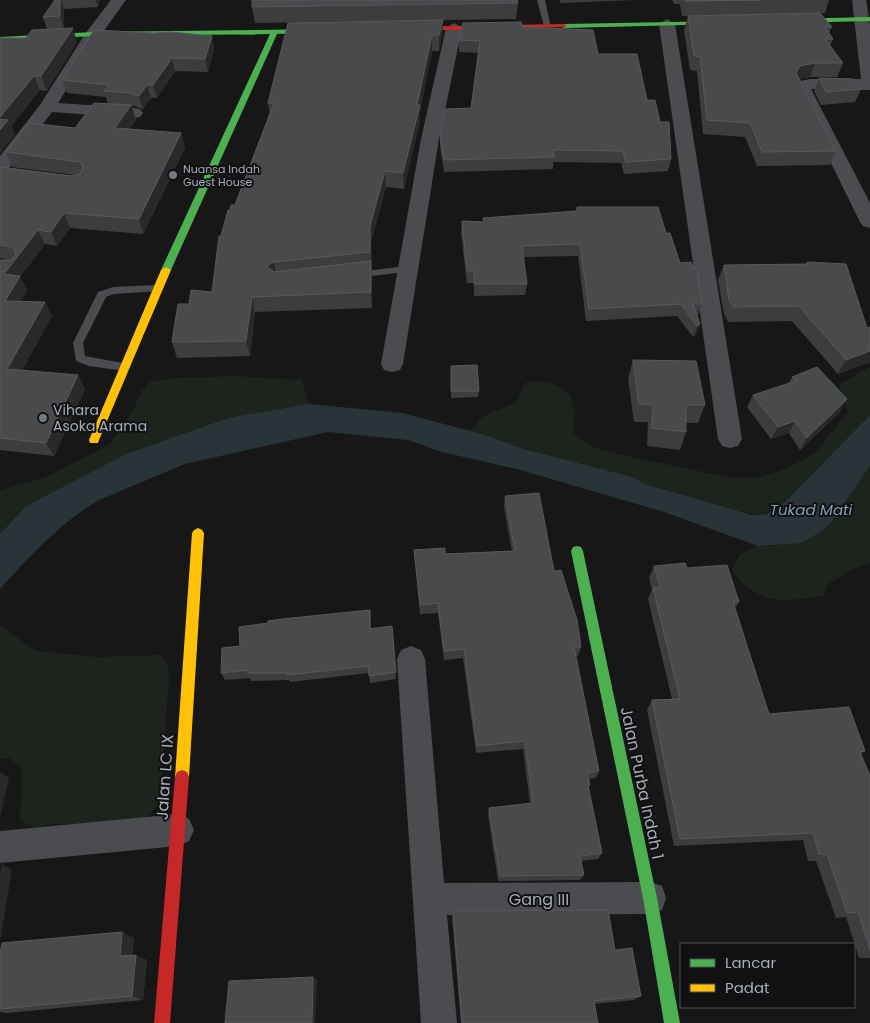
<svg xmlns="http://www.w3.org/2000/svg" width="870" height="1023" viewBox="0 0 870 1023" font-family="Poppins,sans-serif">
	<style>
		.green { fill: #1d241d }
		.water { fill: #293439 }
		.lines { fill: none; stroke-linecap: round; stroke-linejoin: round }
		.lane { fill: #4b4c50; fill-rule: evenodd }
		.street { fill: #4b4c50; fill-rule: evenodd }
		.fast { fill: #4caf50; fill-rule: evenodd }
		.slow { fill: #ffc107; fill-rule: evenodd }
		.jam { fill: #c62828; fill-rule: evenodd }
		.wall { fill: #3d3d3f }
		.shaded-wall { fill: #29292a }
		.building { fill: #484a4c; stroke: #57595d }
		.poi-dot { fill: #757980; stroke: #111113; stroke-width: 2 }
		.labels { text-anchor: middle; dominant-baseline: central; stroke-width: 4; stroke-linejoin: round; paint-order: stroke }
		.far-poi-label { font-size: 11px; fill: #a7aeb8; stroke: #111113; text-anchor: start }
		.poi-label { font-size: 14px; fill: #a7aeb8; stroke: #111113; text-anchor: start }
		.water-label { font-size: 15px; font-style: italic; fill: #7da0b4; stroke: #111113 }
		.near-street-label { font-size: 16px; fill: #a7aeb8; stroke: #111113 }
	</style>
	<rect width="100%" height="100%" fill="#171717"/>
	<!-- green -->
	<g class="green">
		<path d="M870,367V415L778,509C764,515 753,515 738,511L645,484L632,477L524,449L485,435L470,432L482,417L517,402L525,383C543,379 555,383 569,393L575,413L573,433L593,447L618,454L732,478L760,477L783,470L815,453L848,412L839,384Z"/>
		<polygon points="236,376 302,380 308,404 228,418 126,454 26,506 0,534 0,490 46,477 109,445 132,413 141,392 149,382 173,378"/>
		<path d="M870,466V563L849,571L828,584L824,596C784,601 759,607 732,570L739,555L758,546H773L822,531L830,524Z"/>
		<polygon points="0,626 36,651 97,657 161,655 168,666 169,681 160,802 148,817 129,825 53,824 34,828 20,820 22,770 10,758 0,759"/>
	</g>
	<!-- water -->
	<path class="water" d="M308,404L403,413L485,435L524,449L632,477L645,484L752,515L766,514L778,509L870,415V466L830,524L822,531L801,543L758,546L664,512L517,469L442,452L408,440L328,432L185,464L99,500C61,522 29,557 0,589V534L26,506L126,454L228,418Z"/>
	<g class="lines">
		<!-- lane -->
		<g class="lane">
			<polygon points="537,0 545,0 551,28 544,26"/>
			<polygon points="408,266 412,267 412,271 356,278 351,275 356,272"/>
			<polygon points="157,285 161,287 161,291 114,294 106,297 83,343 85,356 128,364 130,367 128,370 124,371 89,366 76,361 73,343 98,292 113,287"/>
		</g>
		<!-- street -->
		<g class="street">
			<polygon points="111,0 126,0 100,36 58,103 134,108 140,109 143,113 140,117 134,118 52,112 6,172 0,174 0,156 40,105 85,34"/>
			<polygon points="852,0 866,0 870,25 870,90 811,89 870,203 870,228 863,226 860,222 793,86 795,82 810,79 861,79"/>
			<polygon points="667,19 675,24 742,439 738,446 730,448 722,446 718,439 659,24"/>
			<polygon points="454,23 462,28 439,139 403,364 400,370 392,372 384,370 381,364 421,139 446,28"/>
			<polygon points="411,646 421,650 425,659 444,883 650,882 662,886 666,898 662,910 650,914 447,915 457,1023 421,1023 397,659 401,650"/>
			<polygon points="178,814 189,819 194,830 189,841 178,846 0,863 0,831"/>
		</g>
		<!-- fast -->
		<g class="fast">
			<polygon points="870,17 870,21 789,23 786,21 789,19"/>
			<polygon points="724,21 726,22 726,24 564,28 561,26 564,24"/>
			<polygon points="324,29 327,31 326,32 277,34 171,270 166,273 161,270 270,34 93,36 0,41 0,37 93,32"/>
			<polygon points="577,546 581,547 583,551 657,898 680,1023 664,1023 643,898 571,551 573,547"/>
		</g>
		<!-- slow -->
		<g class="slow">
			<polygon points="166,267 171,270 99,440 98,443 90,443 89,440 161,270"/>
			<polygon points="198,528 202,530 204,533 189,777 187,782 182,784 177,782 175,777 192,533 194,530"/>
		</g>
		<!-- jam -->
		<g class="jam">
			<polygon points="564,24 566,25 566,27 404,31 401,29 404,27"/>
			<polygon points="182,770 187,772 189,777 170,1023 154,1023 175,777 177,772"/>
		</g>
	</g>
	<!-- wall -->
	<g class="wall">
		<polygon points="55,0 100,0 98,7 64,9 64,29 77,42 47,91 40,90 11,126 15,134 0,153 0,38 26,38 47,29 43,17"/>
		<polygon points="560,0 635,0 560,3"/>
		<polygon points="672,0 829,0 825,13 682,16 680,4 674,4"/>
		<polygon points="518,3 516,19 443,20 442,35 439,51 432,51 420,111 420,121 404,189 386,187 371,242 372,308 255,312 250,356 177,358 172,342 189,304 212,292 221,236 230,210 235,205 270,114 268,103 367,21 255,23 252,7"/>
		<polygon points="688,16 832,27 829,33 833,39 830,46 843,63 837,77 810,77 800,79 836,151 830,165 757,166 745,137 703,134 697,71 690,70 684,30"/>
		<polygon points="523,27 598,54 647,100 660,122 671,159 668,171 624,174 621,163 553,162 553,169 444,172 440,147 440,135 471,108 478,53 459,52 459,40"/>
		<polygon points="212,36 214,49 208,72 175,71 157,98 151,98 143,109 134,106 132,106 136,120 129,129 181,133 185,148 143,234 70,228 57,246 45,244 20,277 27,290 20,302 52,316 22,370 78,375 85,389 54,456 0,450 0,260 11,260 0,258 0,167 72,176 75,175 12,167 6,152 75,128 108,104 106,97 67,93 62,80"/>
		<polygon points="819,78 861,89 855,102 821,105 814,91"/>
		<polygon points="577,207 666,233 680,263 702,304 698,315 697,315 700,324 696,335 693,337 677,316 586,321 578,256 523,257 527,284 525,295 474,296 474,283 467,283 461,233 462,221 483,222 483,218 576,211"/>
		<polygon points="807,262 867,328 870,327 870,362 838,374 792,321 728,322 724,314 718,280 724,265 806,264"/>
		<polygon points="633,360 705,405 698,423 686,423 686,432 680,450 647,446 648,422 634,422 628,378"/>
		<polygon points="451,366 479,391 478,397 451,398"/>
		<polygon points="792,377 840,412 800,450 789,433 771,439 747,407 753,395 788,384"/>
		<polygon points="505,496 554,571 581,647 578,656 576,656 599,771 596,778 589,779 590,785 588,788 602,853 598,859 581,861 584,875 580,880 498,881 488,815 489,808 530,803 523,749 476,753 463,658 444,660 438,613 420,614 414,550 445,554 512,551 504,507"/>
		<polygon points="654,566 687,568 739,602 735,608 769,714 865,751 861,754 870,776 870,958 859,958 846,917 836,918 816,861 808,861 803,840 674,846 647,710 652,700 672,699 648,599 652,589 649,578"/>
		<polygon points="370,610 371,628 392,626 396,679 370,683 369,673 290,682 289,680 251,681 250,678 225,680 221,673 240,646"/>
		<polygon points="453,911 615,950 641,996 634,1000 594,1004 598,1023 461,1023 452,917"/>
		<polygon points="122,932 134,938 132,955 147,960 143,1000 7,1013 0,1012 0,954"/>
	</g>
	<!-- shaded-wall -->
	<g class="shaded-wall">
		<polygon points="60,0 61,0 64,9 64,29 60,16"/>
		<polygon points="96,0 100,0 98,7"/>
		<polygon points="443,20 442,35 439,51 439,35"/>
		<polygon points="73,28 77,42 47,91 41,76"/>
		<polygon points="432,35 432,51 420,111 420,121 404,189 403,173"/>
		<polygon points="212,36 214,49 208,72 205,59"/>
		<polygon points="172,58 175,71 157,98 153,85"/>
		<polygon points="815,63 810,77 795,80 796,73 800,66"/>
		<polygon points="34,76 40,90 11,126 15,134 0,153 0,117"/>
		<polygon points="147,85 151,98 143,109 139,96"/>
		<polygon points="131,105 136,120 120,143 115,128"/>
		<polygon points="181,133 185,148 143,234 139,219"/>
		<polygon points="385,171 386,187 371,242 372,268 370,226"/>
		<polygon points="64,213 70,228 57,246 51,232"/>
		<polygon points="38,230 45,244 20,277 27,290 13,315 5,301 4,274"/>
		<polygon points="371,261 372,277 372,308 371,292"/>
		<polygon points="274,262 277,278 267,266"/>
		<polygon points="252,297 255,312 250,356 246,341"/>
		<polygon points="45,302 52,316 15,383 7,369"/>
		<polygon points="700,324 696,335 693,337 697,326"/>
		<polygon points="870,351 870,362 838,374 846,360"/>
		<polygon points="78,375 85,389 54,456 46,443"/>
		<polygon points="847,399 840,412 800,450 807,438"/>
		<polygon points="795,421 789,433 771,439 778,427"/>
		<polygon points="0,772 9,778 0,818"/>
		<polygon points="2,864 12,870 1,937 0,937 0,873"/>
		<polygon points="122,932 134,938 131,961 120,956"/>
		<polygon points="136,955 147,960 143,1000 132,996"/>
		<polygon points="313,977 317,980 315,1023 312,1023"/>
	</g>
	<!-- building -->
	<g class="building">
		<polygon points="55,0 60,0 60,16 43,17"/>
		<polygon points="252,0 517,0 518,3 252,7"/>
		<polygon points="685,0 761,0 686,1"/>
		<polygon points="820,13 832,27 825,27 833,39 825,39 843,63 815,63 800,66 796,73 836,151 762,152 750,123 707,120 700,57 694,56 688,16"/>
		<polygon points="443,20 439,35 432,35 417,105 420,105 403,173 385,171 370,226 370,252 274,262 267,266 274,272 371,261 371,292 252,297 246,341 172,342 178,304 189,304 191,290 212,292 219,236 221,236 228,210 230,210 231,205 235,205 274,103 268,103 288,23"/>
		<polygon points="521,22 523,27 593,30 598,54 637,54 647,100 655,100 660,122 669,122 671,159 626,162 623,151 553,150 554,157 444,160 440,135 445,109 471,108 480,41 459,40 463,23"/>
		<polygon points="73,28 41,76 34,76 0,117 0,38 26,38 32,30"/>
		<polygon points="94,30 153,33 171,32 212,36 205,59 172,58 153,85 147,85 139,96 130,93 104,91 109,85 62,80"/>
		<polygon points="819,78 853,79 861,89 826,92"/>
		<polygon points="94,103 131,105 115,128 181,133 139,219 64,213 51,232 38,230 4,274 20,276 5,301 45,302 7,369 78,375 46,443 0,438 0,260 11,260 16,254 13,247 0,245 0,167 72,176 80,174 83,167 80,162 6,152 29,123 75,128"/>
		<polygon points="0,119 8,120 0,130"/>
		<polygon points="577,207 658,207 666,233 670,233 680,263 691,262 694,269 697,269 702,304 693,304 700,324 697,326 681,304 589,309 580,244 522,246 527,284 474,284 474,271 467,271 462,221 484,222 483,218 577,211"/>
		<polygon points="807,262 846,264 867,328 870,327 870,351 846,360 799,306 734,307 729,300 724,265 808,264"/>
		<polygon points="633,360 696,361 705,405 686,405 686,432 652,428 653,405 639,404"/>
		<polygon points="477,365 479,391 451,391 451,366"/>
		<polygon points="817,367 847,399 807,438 795,421 778,427 753,395 796,381 792,377"/>
		<polygon points="539,493 554,571 561,570 577,620 581,647 574,647 599,771 587,773 590,785 588,785 602,853 580,856 584,875 500,876 489,808 533,803 525,741 477,746 464,649 444,651 438,603 420,605 414,550 445,548 445,554 515,551 505,496"/>
		<polygon points="685,563 687,568 727,565 739,602 733,602 769,714 849,707 865,751 860,752 870,776 870,949 858,912 847,913 827,854 819,854 813,833 680,839 652,700 680,699 653,588 660,587 654,566"/>
		<polygon points="370,610 370,629 392,626 396,672 369,676 368,666 287,675 287,673 248,673 248,670 221,673 222,648 240,646 239,627 268,623 268,621 282,619"/>
		<polygon points="608,910 615,950 632,948 641,996 594,1001 598,1023 462,1023 453,911"/>
		<polygon points="122,932 120,956 136,955 132,996 0,1009 0,954 2,943"/>
		<polygon points="313,977 312,1023 225,1023 229,981"/>
	</g>
	<!-- markers -->
	<g class="poi-dot">
		<circle cx="173" cy="175" r="5"/>
		<circle cx="43" cy="418" r="5"/>
	</g>
	<g class="labels">
		<!-- far-poi labels -->
		<g class="far-poi-label">
			<text x="183" y="169">Nuansa Indah<tspan x="183" dy="13">Guest House</tspan></text>
		</g>
		<!-- poi labels -->
		<g class="poi-label">
			<text x="53" y="410">Vihara<tspan x="53" dy="16">Asoka Arama</tspan></text>
		</g>
		<!-- water labels -->
		<g class="water-label">
			<text x="811" y="509">Tukad Mati</text>
		</g>
		<!-- near-street labels -->
		<g class="near-street-label">
			<text transform="translate(165 777) rotate(-86)">Jalan LC IX</text>
			<text transform="translate(642 783) rotate(78)">Jalan Purba Indah 1</text>
			<text x="539" y="899">Gang III</text>
		</g>
	</g>
	<!-- legend -->
	<rect x="680" y="943" width="175" height="65" fill="#111113" stroke="#4d5055"/>
	<rect x="690" y="959" width="25" height="8" fill="#4caf50" stroke="#4d5055"/>
	<text x="725" y="968" font-size="15" fill="#a7aeb8">Lancar</text>
	<rect x="690" y="984" width="25" height="8" fill="#ffc107" stroke="#4d5055"/>
	<text x="725" y="993" font-size="15" fill="#a7aeb8">Padat</text>
</svg>
